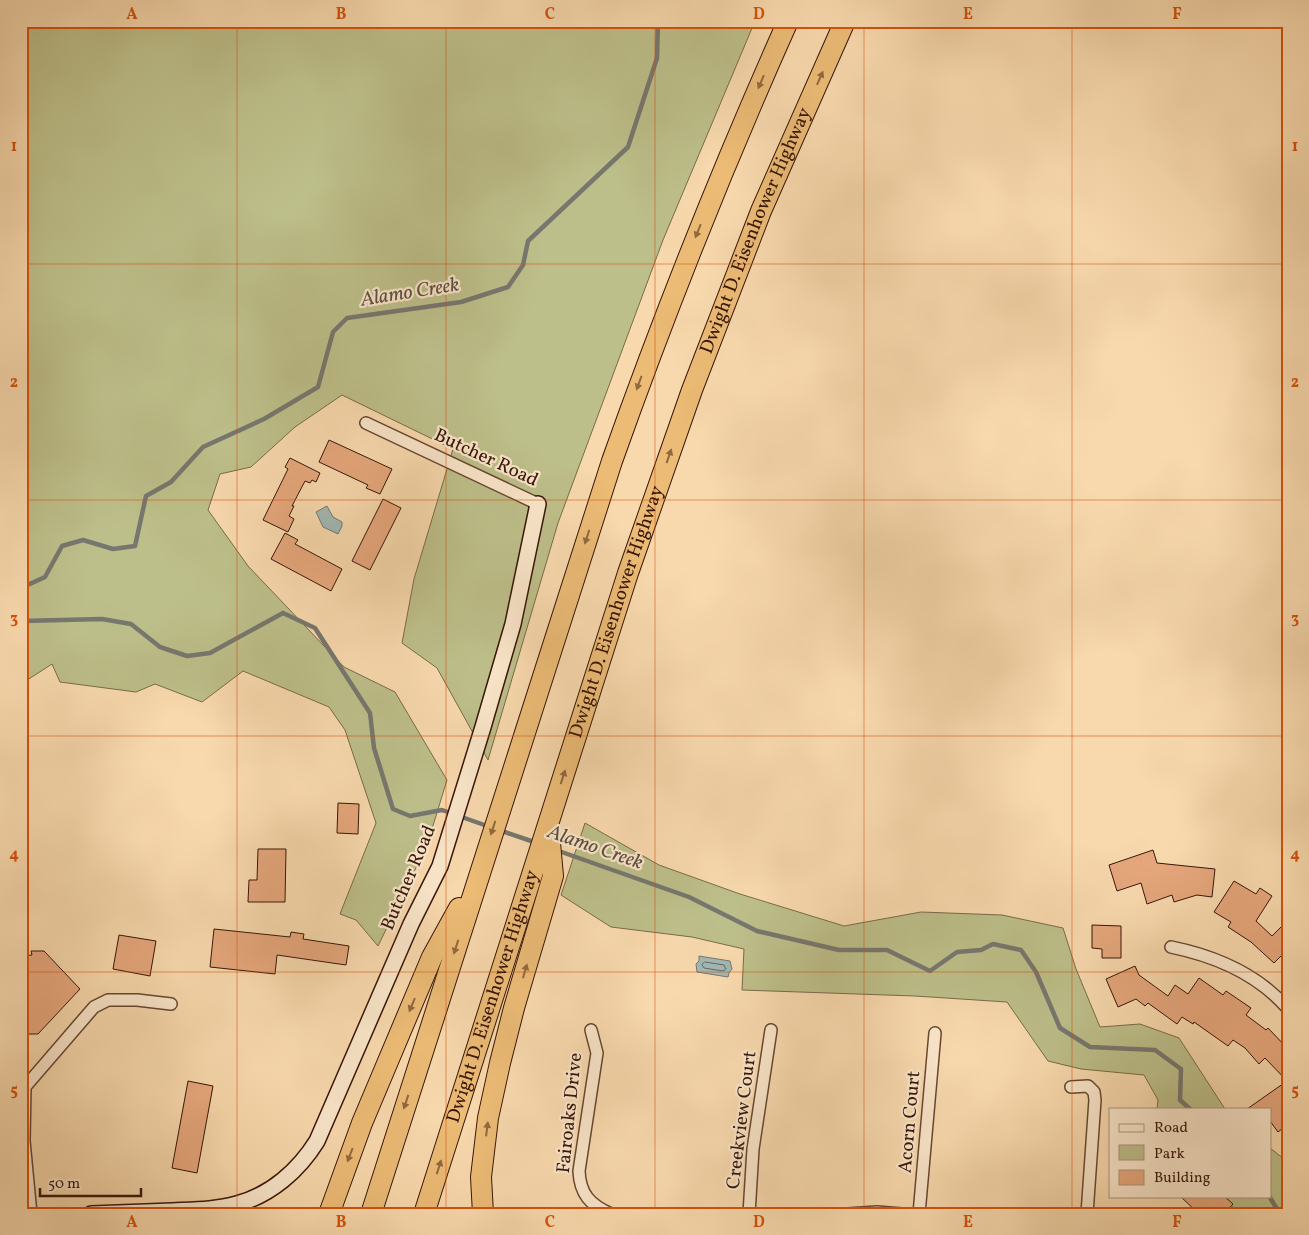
<svg xmlns="http://www.w3.org/2000/svg" width="1309" height="1235" viewBox="0 0 1309 1235" font-family="Vollkorn,serif">
	<style>
		.green { fill: #bdbf8a; stroke: #7a6a49 }
		.water { fill: #a1b8b4; stroke: #77776f }
		.lines { fill: none; stroke-linecap: round; stroke-linejoin: round }
		.shore { stroke: #6c665e; stroke-width: 1 }
		.stream { stroke: #77776f; stroke-width: 4.5 }
		.building { fill: #e6a77c; stroke: #371508 }
		.street-casing { stroke: #674631; stroke-width: 14 }
		.secondary-casing { stroke: #371508; stroke-width: 18 }
		.highway-casing { stroke: #371508; stroke-width: 22 }
		.street { stroke: #fae6ca; stroke-width: 11 }
		.secondary { stroke: #fae6ca; stroke-width: 15 }
		.highway { stroke: #ecbc76; stroke-width: 20 }
		.oneway { fill: #92683f }
		.grid { fill: none; stroke: #d6520c; stroke-width: 1; stroke-opacity: 0.55 }
		.labels { text-anchor: middle; dominant-baseline: central; stroke-width: 4.5; stroke-linejoin: round; paint-order: stroke }
		.street-label { font-size: 19px; fill: #371508; stroke: #fae6ca }
		.water-label { font-size: 20px; font-style: italic; fill: #5c4e44; stroke: #fae6ca }
		.neatline { fill: none; stroke: #d6520c; stroke-width: 2 }
		.grid-label { font-size: 16px; text-anchor: middle; font-weight: bold; fill: #d6520c }
	</style>
	<rect width="100%" height="100%" fill="#f8d9ad"/>
	<filter id="stains"><feTurbulence type="fractalNoise" baseFrequency=".004" numOctaves="4"/><feColorMatrix values="0 0 0 0 .2 0 0 0 0 .09 0 0 0 0 .02 0 0 0 .5 -.17"/></filter>
	<radialGradient id="worn" r=".72"><stop offset=".6" stop-color="#630" stop-opacity="0"/><stop offset="1" stop-color="#630" stop-opacity=".3"/></radialGradient>
	<!-- green -->
	<g class="green">
		<polygon points="21,21 755,21 663,240 558,523 488,760 437,668 402,643 414,579 453,449 342,395 295,427 251,467 220,474 208,510 248,566 344,667 395,692 447,780 427,845 378,946 356,920 340,914 376,823 345,730 329,707 243,671 202,702 155,684 136,692 60,682 52,664 21,684"/>
		<polygon points="585,823 659,865 740,894 844,926 921,912 1002,915 1063,928 1076,969 1100,1027 1140,1024 1179,1038 1225,1109 1157,1109 1158,1100 1144,1075 1081,1069 1048,1061 1007,1002 915,996 742,990 744,949 692,937 611,927 561,895"/>
		<polygon points="1270,1148 1288,1162 1288,1214 1238,1214 1224,1196 1270,1196"/>
	</g>
	<!-- water -->
	<g class="water">
		<polygon points="327,506 333,517 342,522 342,526 338,534 323,527 316,512"/>
		<polygon points="699,956 730,961 732,969 729,973 728,977 697,972 696,964 699,961"/>
	</g>
	<g class="lines">
		<!-- shore -->
		<polygon class="shore" points="705,962 724,965 726,969 723,971 704,968 702,965"/>
		<!-- stream -->
		<g class="stream">
			<polyline points="21,588 45,577 62,546 83,540 113,549 135,546 146,496 171,482 203,447 264,419 318,387 333,332 347,318 461,302 508,287 523,265 528,241 628,147 657,58 658,21"/>
			<polyline points="21,621 102,619 131,624 160,647 187,656 210,653 283,613 315,628 370,713 374,748 393,809 410,816 442,810 490,827"/>
			<polyline points="499,830 537,843"/>
			<polyline points="556,850 689,897 757,931 839,950 887,950 930,971 957,952 981,950 993,944 1021,950 1036,972 1060,1028 1090,1047 1155,1050 1181,1069 1180,1100 1190,1109"/>
			<polyline points="1269,1196 1280,1214"/>
		</g>
	</g>
	<!-- building -->
	<g class="building">
		<polygon points="329,440 392,469 380,494 366,488 368,485 319,462"/>
		<polygon points="290,458 320,473 316,482 312,480 310,483 305,481 292,506 294,506 289,516 294,519 288,532 263,520 288,469 285,467"/>
		<polygon points="383,499 401,508 370,570 352,561"/>
		<polygon points="285,533 298,540 295,544 342,569 331,591 271,559"/>
		<polygon points="338,803 359,804 358,834 337,833"/>
		<polygon points="258,849 286,849 285,902 248,902 249,880 257,880"/>
		<polygon points="1153,850 1157,863 1215,869 1212,897 1197,895 1174,902 1172,895 1147,904 1141,883 1117,891 1109,865"/>
		<polygon points="1234,881 1256,894 1260,888 1272,896 1256,921 1272,936 1288,920 1288,949 1274,963 1251,942 1228,927 1231,922 1214,912"/>
		<polygon points="1092,925 1121,926 1121,958 1102,958 1102,949 1092,948"/>
		<polygon points="214,929 290,937 291,932 304,934 303,939 349,946 346,965 277,955 275,974 210,967"/>
		<polygon points="119,935 156,941 150,976 113,969"/>
		<polygon points="31,951 44,951 80,989 38,1034 21,1034 21,956 32,955"/>
		<polygon points="1135,966 1139,975 1168,996 1175,985 1188,994 1199,978 1223,995 1226,991 1251,1008 1246,1015 1266,1030 1268,1028 1288,1049 1288,1098 1283,1101 1288,1107 1288,1124 1278,1132 1270,1121 1270,1109 1247,1109 1287,1081 1265,1058 1259,1064 1245,1048 1233,1040 1228,1046 1194,1022 1193,1024 1182,1017 1177,1024 1148,1003 1145,1006 1136,999 1118,1007 1106,979"/>
		<polygon points="188,1081 213,1086 197,1173 172,1168"/>
		<polygon points="1180,1196 1224,1196 1233,1204 1224,1214 1199,1214"/>
	</g>
	<g class="lines">
		<!-- street casing -->
		<g class="street-casing">
			<g id="street">
				<polyline points="366,423 538,504"/>
				<path d="M1171,947C1215,956 1258,974 1288,1009"/>
				<path d="M591,1030L597,1053L579,1171C580,1194 590,1205 611,1214"/>
				<polyline points="1071,1087 1088,1086 1094,1092 1095,1100 1087,1214"/>
				<polyline points="31,1214 24,1141 25,1087 94,1007 108,1000 137,1000 171,1004"/>
				<polyline points="749,1214 753,1149 771,1030"/>
				<polyline points="847,1214 877,1212 902,1214"/>
				<polyline points="919,1214 935,1033"/>
			</g>
		</g>
		<!-- secondary casing -->
		<g class="secondary-casing">
			<g id="secondary">
				<polyline points="21,1212 30,1214"/>
				<path d="M91,1214C118,1213 145,1212 172,1211C194,1210 216,1210 237,1204C271,1195 299,1170 317,1141L411,924L440,866L483,727L513,624L538,504"/>
			</g>
		</g>
		<!-- highway casing -->
		<g class="highway-casing">
			<g id="highway">
				<polyline points="329,1214 362,1123 432,957 459,908"/>
				<path d="M371,1214L612,461C665,312 723,166 788,21"/>
				<path id="s1" d="M424,1214L628,573L692,390L761,211L845,21"/>
				<polyline points="483,1214 481,1177 488,1118 500,1063 514,1008 553,876 549,832"/>
			</g>
		</g>
		<!-- street -->
		<use href="#street" class="street"/>
		<!-- secondary -->
		<use href="#secondary" class="secondary"/>
		<!-- highway -->
		<use href="#highway" class="highway"/>
	</g>
	<!-- one-way arrows -->
	<defs><path id="oneway-solid" d="M-6-.8H1V-3.2L6.5 0L1 3.2V.8H-6Z" transform="scale(1.25)"/></defs>
	<g class="oneway">
		<use href="#oneway-solid" transform="translate(820 78) rotate(-66)"/>
		<use href="#oneway-solid" transform="translate(761 82) rotate(113)"/>
		<use href="#oneway-solid" transform="translate(698 231) rotate(112)"/>
		<use href="#oneway-solid" transform="translate(639 383) rotate(110)"/>
		<use href="#oneway-solid" transform="translate(669 456) rotate(-71)"/>
		<use href="#oneway-solid" transform="translate(587 537) rotate(108)"/>
		<use href="#oneway-solid" transform="translate(563 777) rotate(-72)"/>
		<use href="#oneway-solid" transform="translate(493 828) rotate(108)"/>
		<use href="#oneway-solid" transform="translate(456 947) rotate(108)"/>
		<use href="#oneway-solid" transform="translate(525 971) rotate(-74)"/>
		<use href="#oneway-solid" transform="translate(412 1005) rotate(113)"/>
		<use href="#oneway-solid" transform="translate(406 1102) rotate(108)"/>
		<use href="#oneway-solid" transform="translate(487 1129) rotate(-83)"/>
		<use href="#oneway-solid" transform="translate(350 1155) rotate(111)"/>
		<use href="#oneway-solid" transform="translate(439 1167) rotate(-72)"/>
	</g>
	<!-- grid -->
	<path class="grid" d="M237,21V1214M446,21V1214M655,21V1214M864,21V1214M1072,21V1214M21,264H1288M21,500H1288M21,736H1288M21,972H1288"/>
	<g class="labels">
		<!-- street labels -->
		<g class="street-label">
			<text stroke="none"><textPath href="#s1" startOffset="1038">Dwight D. Eisenhower Highway</textPath></text>
			<text transform="translate(486 458) rotate(25)">Butcher Road</text>
			<text stroke="none"><textPath href="#s1" startOffset="632">Dwight D. Eisenhower Highway</textPath></text>
			<text transform="translate(409 878) rotate(-67)">Butcher Road</text>
			<text stroke="none"><textPath href="#s1" startOffset="228">Dwight D. Eisenhower Highway</textPath></text>
			<text transform="translate(570 1113) rotate(-84)">Fairoaks Drive</text>
			<text transform="translate(742 1120) rotate(-83)">Creekview Court</text>
			<text transform="translate(910 1122) rotate(-85)">Acorn Court</text>
		</g>
		<!-- water labels -->
		<g class="water-label">
			<text transform="translate(410 293) rotate(-9)">Alamo Creek</text>
			<text transform="translate(595 848) rotate(19)">Alamo Creek</text>
		</g>
	</g>
	<!-- margin -->
	<rect width="1309" height="1235" fill="none" stroke="#f8d9ad" stroke-width="55"/>
	<!-- legend -->
	<rect x="1109" y="1108" width="162" height="90" fill="#fae6ca" stroke="#ac927c"/>
	<rect x="1119" y="1124" width="25" height="8" fill="#fae6ca" stroke="#ac927c"/>
	<text x="1154" y="1132" font-size="15" fill="#371508">Road</text>
	<rect x="1119" y="1145" width="25" height="15" fill="#bdbf8a" stroke="#ac927c"/>
	<text x="1154" y="1158" font-size="15" fill="#371508">Park</text>
	<rect x="1119" y="1170" width="25" height="15" fill="#e6a77c" stroke="#ac927c"/>
	<text x="1154" y="1182" font-size="15" fill="#371508">Building</text>
	<!-- scale -->
	<path d="M40 1188v8h101v-8" fill="none" stroke="#371508" stroke-width="2.5"/>
	<text x="48" y="1188" font-size="15" fill="#371508" stroke="#fae6ca" stroke-width="4" paint-order="stroke">50 m</text>
	<rect x="28" y="28" width="1254" height="1180" class="neatline"/>
	<g class="grid-label">
		<text x="132" y="19">A</text>
		<text x="341" y="19">B</text>
		<text x="550" y="19">C</text>
		<text x="759" y="19">D</text>
		<text x="968" y="19">E</text>
		<text x="1177" y="19">F</text>
		<text x="14" y="151">1</text>
		<text x="1295" y="151">1</text>
		<text x="14" y="387">2</text>
		<text x="1295" y="387">2</text>
		<text x="14" y="623">3</text>
		<text x="1295" y="623">3</text>
		<text x="14" y="859">4</text>
		<text x="1295" y="859">4</text>
		<text x="14" y="1095">5</text>
		<text x="1295" y="1095">5</text>
		<text x="132" y="1227">A</text>
		<text x="341" y="1227">B</text>
		<text x="550" y="1227">C</text>
		<text x="759" y="1227">D</text>
		<text x="968" y="1227">E</text>
		<text x="1177" y="1227">F</text>
	</g>
	<rect width="100%" height="100%" filter="url(#stains)"/>
	<rect width="100%" height="100%" fill="url(#worn)"/>
</svg>
